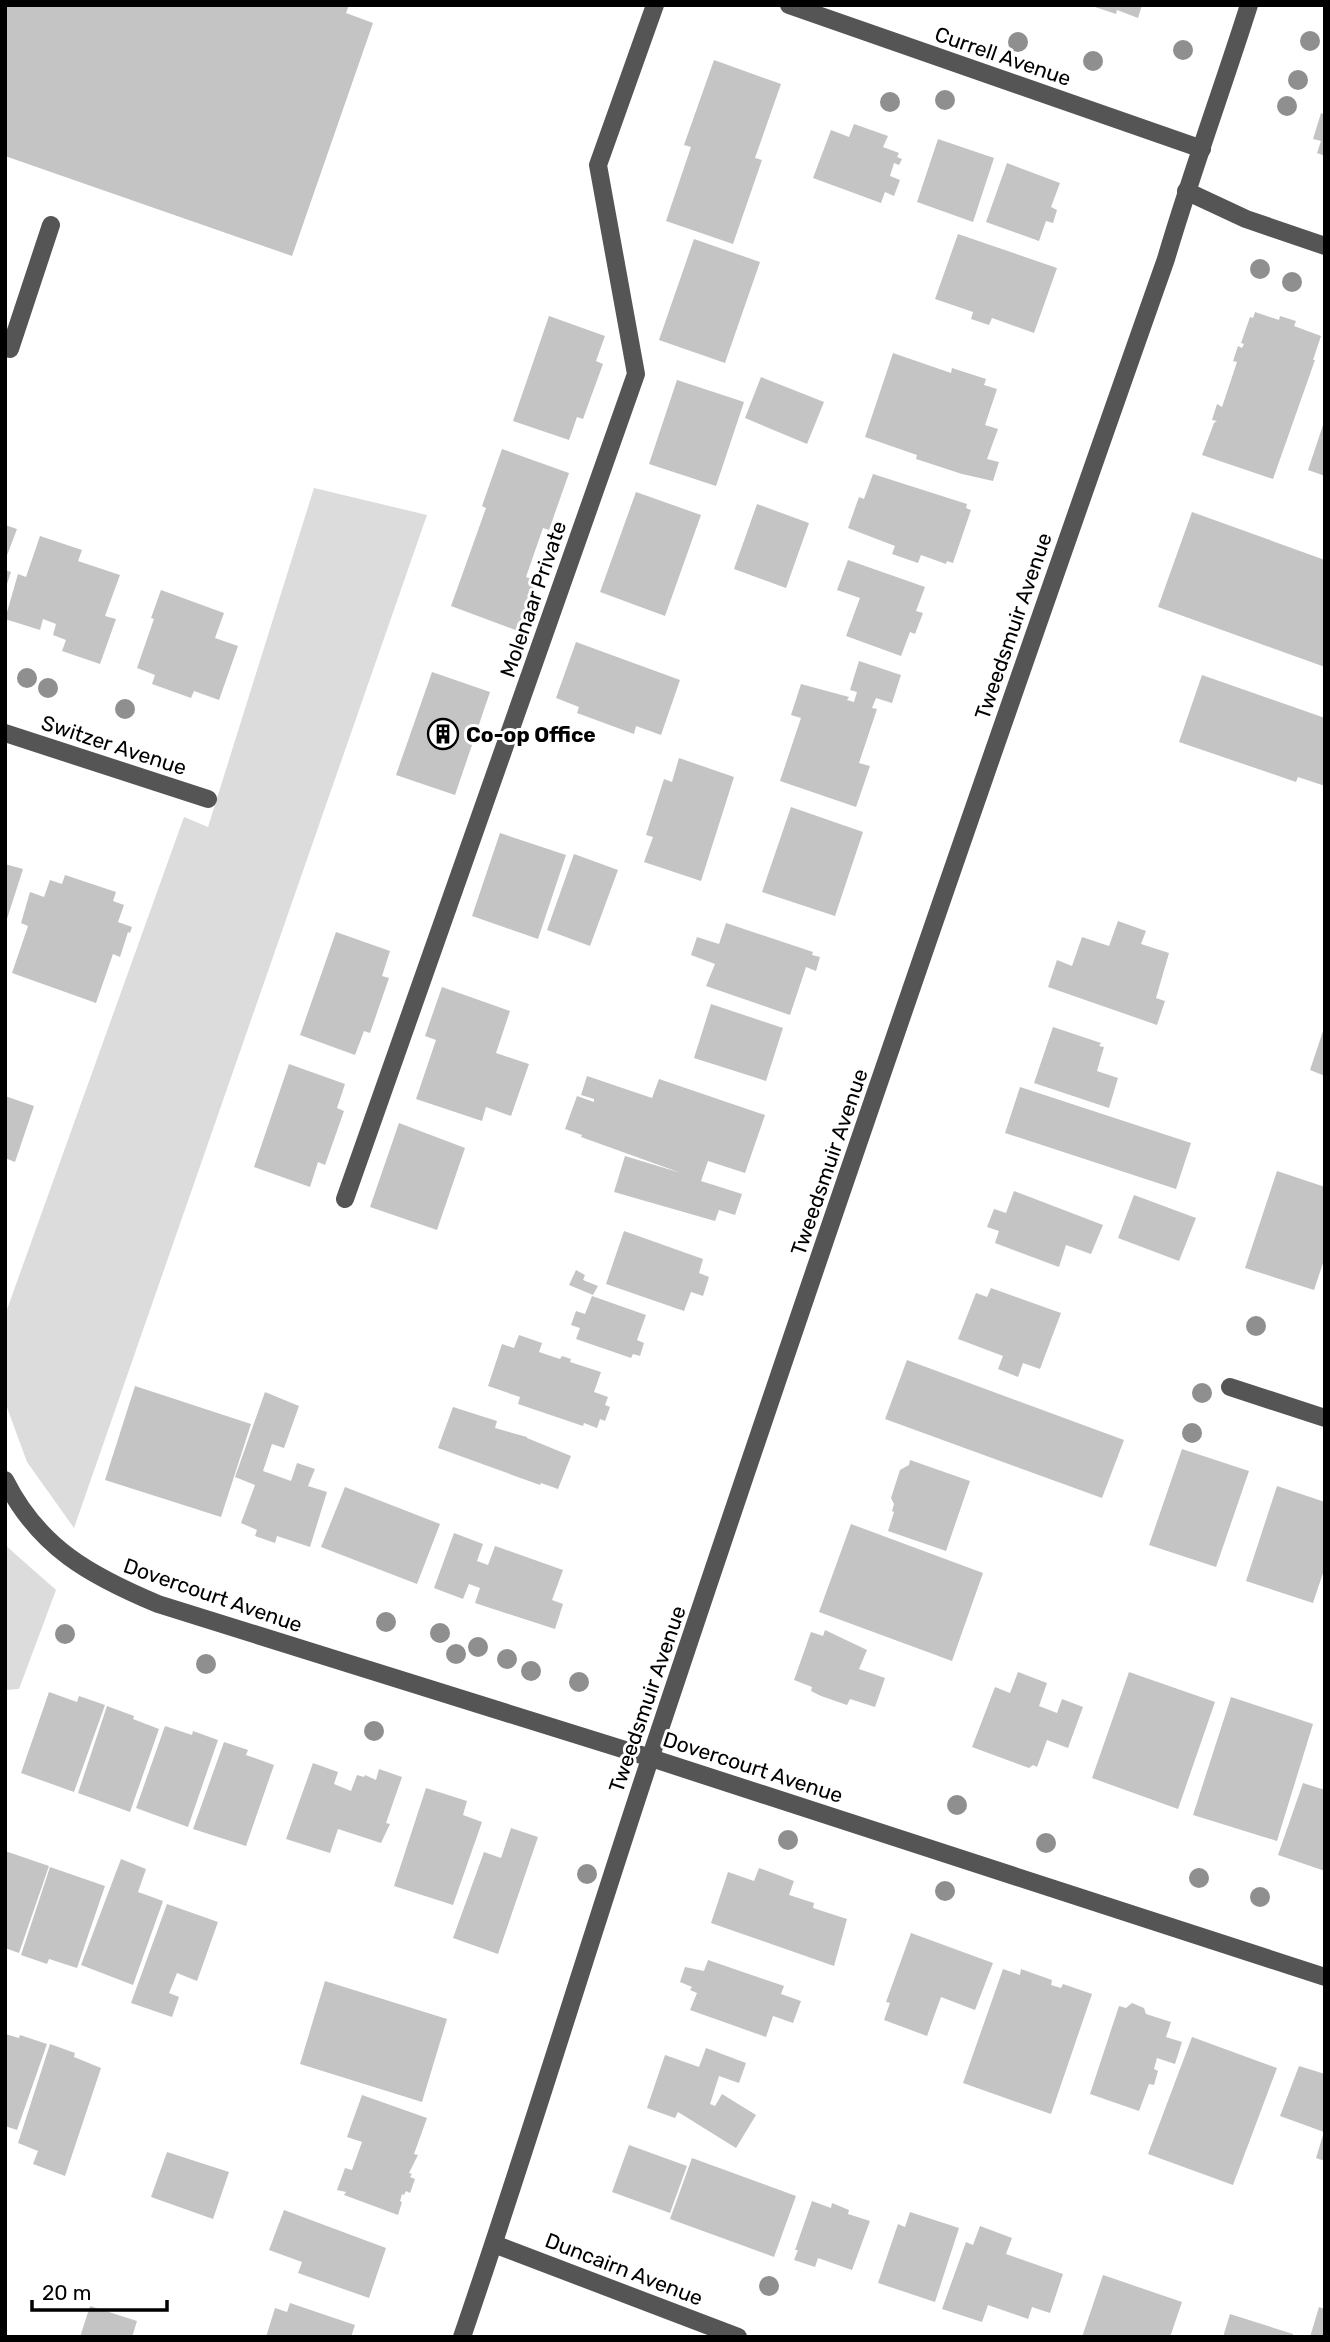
<svg xmlns="http://www.w3.org/2000/svg" width="1330" height="2342" viewBox="0 0 1330 2342" font-family="Rubik,sans-serif">
	<style>
		.green { fill: #dcdcdc }
		.building { fill: #c4c4c4 }
		.lines { fill: none; stroke-linecap: round; stroke-linejoin: round }
		.minor { stroke: #555; stroke-width: 18 }
		.tree { fill: #8f8f8f }
		.labels { text-anchor: middle; dominant-baseline: central; stroke-width: 6; stroke-linejoin: round; paint-order: stroke }
		.street-label { font-size: 21px; fill: #000; stroke: #fff }
		.poi-label { font-size: 21px; font-weight: bold; fill: #000; stroke: #fff; text-anchor: start }
	</style>
	<rect width="100%" height="100%" fill="#fff"/>
	<!-- green -->
	<g class="green">
		<polygon points="314,488 427,515 74,1528 27,1462 5,1402 5,1315 184,817 208,827"/>
		<polygon points="5,1545 56,1590 19,1689 5,1690"/>
	</g>
	<!-- building -->
	<g class="building">
		<polygon points="5,5 349,5 346,13 373,23 292,256 5,156"/>
		<polygon points="1142,5 1138,18 1117,10 1116,14 1092,6"/>
		<polygon points="714,60 781,84 755,158 762,160 733,244 666,221 691,147 684,145"/>
		<polygon points="1321,113 1325,115 1325,156 1317,153 1321,141 1313,139"/>
		<polygon points="854,124 888,136 883,147 899,153 897,157 902,159 899,165 894,163 890,176 900,180 894,196 885,192 881,203 813,178 831,130 849,137"/>
		<polygon points="938,139 994,158 973,222 917,202"/>
		<polygon points="1007,163 1060,183 1051,207 1057,210 1053,223 1046,221 1039,241 986,222"/>
		<polygon points="958,234 1057,268 1034,333 992,318 989,325 971,319 973,312 935,299"/>
		<polygon points="694,239 760,262 725,363 659,340"/>
		<polygon points="1255,312 1279,320 1280,316 1296,321 1294,326 1321,336 1313,360 1315,360 1273,479 1202,455 1214,423 1217,421 1212,420 1217,404 1222,407 1237,362 1233,361 1238,346 1242,348 1244,344 1241,343 1250,317 1253,318"/>
		<polygon points="549,316 605,336 596,361 603,364 592,394 583,419 577,417 569,440 513,421"/>
		<polygon points="893,353 951,373 952,368 986,379 984,385 997,389 985,425 998,429 987,459 999,462 993,481 962,474 916,459 917,455 865,437"/>
		<polygon points="761,377 824,402 807,444 745,418"/>
		<polygon points="677,380 744,402 716,486 649,464"/>
		<polygon points="1324,422 1325,423 1325,476 1308,470"/>
		<polygon points="502,449 569,473 549,530 543,528 526,577 536,580 518,631 451,606 486,508 482,506"/>
		<polygon points="873,474 967,504 966,508 971,510 953,563 947,561 946,564 921,555 918,563 892,554 895,546 848,528 859,497 864,499"/>
		<polygon points="636,492 701,515 665,616 600,592"/>
		<polygon points="757,504 809,523 786,588 734,569"/>
		<polygon points="1192,512 1325,560 1325,667 1158,607"/>
		<polygon points="5,525 17,529 6,558 5,558"/>
		<polygon points="40,536 82,550 78,561 120,575 105,616 116,619 100,664 62,651 66,640 53,635 56,624 43,619 40,630 5,619 18,574 26,577"/>
		<polygon points="848,560 925,587 916,611 923,613 915,634 910,632 901,656 846,636 860,598 837,590"/>
		<polygon points="5,570 11,572 6,587 5,587"/>
		<polygon points="161,590 224,613 215,638 238,646 219,700 194,691 191,698 152,684 155,675 137,668 154,619 151,618"/>
		<polygon points="576,642 680,680 661,735 636,726 634,734 577,713 579,707 556,698"/>
		<polygon points="859,661 901,675 892,703 876,698 872,708 877,709 859,763 870,766 856,807 780,781 801,718 791,715 801,684 849,697 847,700 854,702 857,692 850,690"/>
		<polygon points="432,672 490,692 455,795 396,775"/>
		<polygon points="1202,675 1325,718 1325,786 1298,777 1296,782 1179,742"/>
		<polygon points="679,758 734,777 701,881 644,862 653,837 646,835 664,779 672,782"/>
		<polygon points="791,807 863,832 835,916 762,892"/>
		<polygon points="500,833 566,855 538,939 472,916"/>
		<polygon points="574,854 618,870 590,946 547,930"/>
		<polygon points="5,864 23,869 6,922 5,921"/>
		<polygon points="65,875 116,892 113,901 124,905 118,922 132,927 130,933 128,932 120,957 113,954 96,1003 12,973 28,926 21,923 30,892 44,897 50,880 62,884"/>
		<polygon points="1118,921 1146,931 1141,944 1169,953 1156,998 1165,1001 1157,1025 1048,987 1057,960 1072,966 1082,937 1109,946"/>
		<polygon points="726,923 813,952 812,955 820,957 816,971 806,967 790,1015 706,986 715,964 691,955 697,937 719,944"/>
		<polygon points="336,932 390,951 382,976 389,978 370,1033 364,1031 355,1055 300,1035"/>
		<polygon points="442,987 510,1011 496,1053 529,1064 511,1116 486,1107 482,1121 416,1099 436,1040 425,1036"/>
		<polygon points="711,1004 783,1028 766,1081 694,1058"/>
		<polygon points="1053,1027 1101,1043 1099,1046 1104,1047 1097,1071 1118,1078 1109,1108 1034,1083"/>
		<polygon points="1324,1028 1325,1028 1325,1076 1310,1070"/>
		<polygon points="289,1064 345,1084 337,1108 344,1111 325,1165 318,1162 310,1187 254,1167"/>
		<polygon points="587,1076 652,1098 659,1079 765,1115 745,1173 708,1161 701,1181 742,1194 735,1215 719,1210 715,1221 614,1192 625,1156 681,1173 581,1137 582,1135 565,1129 577,1096 594,1102 594,1099 581,1095"/>
		<polygon points="1020,1087 1191,1143 1176,1189 1005,1133"/>
		<polygon points="5,1096 34,1106 15,1162 5,1158"/>
		<polygon points="399,1123 465,1148 437,1230 370,1207"/>
		<polygon points="1277,1171 1325,1187 1325,1257 1314,1290 1245,1268"/>
		<polygon points="1014,1191 1103,1225 1091,1254 1066,1245 1059,1267 995,1243 999,1231 987,1227 994,1209 1006,1213"/>
		<polygon points="1134,1195 1196,1218 1179,1261 1118,1238"/>
		<polygon points="624,1231 703,1259 699,1273 709,1277 703,1296 691,1292 684,1311 606,1284"/>
		<polygon points="576,1270 585,1275 583,1280 598,1286 593,1295 569,1285"/>
		<polygon points="991,1288 1061,1313 1040,1369 1023,1363 1018,1377 998,1369 1003,1356 958,1339 976,1293 987,1297"/>
		<polygon points="592,1296 646,1315 637,1340 644,1343 640,1356 633,1354 631,1358 576,1339 580,1328 571,1325 576,1311 585,1314"/>
		<polygon points="519,1335 542,1343 539,1352 560,1359 562,1356 571,1359 570,1362 601,1372 594,1392 608,1397 605,1405 610,1407 605,1421 600,1419 597,1428 584,1423 583,1426 518,1404 520,1397 488,1386 502,1344 514,1348"/>
		<polygon points="907,1360 1124,1440 1102,1498 885,1419"/>
		<polygon points="135,1386 251,1424 221,1517 105,1480"/>
		<polygon points="265,1392 299,1406 284,1448 272,1444 263,1471 291,1481 297,1463 315,1469 308,1486 327,1492 310,1547 277,1536 275,1543 255,1536 257,1530 241,1523 255,1485 235,1477"/>
		<polygon points="453,1407 497,1421 495,1428 527,1437 527,1438 571,1456 558,1489 541,1483 540,1485 438,1448"/>
		<polygon points="1182,1449 1249,1471 1216,1567 1149,1545"/>
		<polygon points="910,1460 970,1481 946,1551 888,1531 894,1512 892,1511 894,1504 891,1498 900,1470 909,1465"/>
		<polygon points="1277,1486 1325,1502 1325,1567 1313,1603 1246,1581"/>
		<polygon points="345,1487 440,1524 417,1584 321,1547"/>
		<polygon points="851,1524 983,1573 952,1661 819,1612"/>
		<polygon points="454,1533 483,1544 477,1561 488,1565 495,1546 563,1570 552,1600 563,1604 555,1629 475,1603 480,1588 469,1584 463,1599 434,1588"/>
		<polygon points="825,1630 867,1650 859,1669 885,1678 875,1707 850,1699 847,1705 821,1696 811,1691 812,1687 794,1680 811,1632 823,1636"/>
		<polygon points="1018,1672 1047,1683 1039,1706 1057,1713 1062,1699 1083,1707 1068,1748 1047,1740 1037,1767 1033,1765 1029,1768 972,1747 995,1687 1010,1693"/>
		<polygon points="1129,1672 1215,1702 1178,1809 1092,1778"/>
		<polygon points="49,1692 77,1702 79,1696 105,1705 74,1792 21,1773"/>
		<polygon points="1231,1697 1313,1724 1277,1841 1193,1815"/>
		<polygon points="107,1706 134,1716 133,1719 159,1729 130,1812 78,1793"/>
		<polygon points="165,1726 192,1735 193,1731 218,1740 188,1827 136,1808"/>
		<polygon points="224,1742 248,1750 246,1755 274,1765 246,1846 193,1829"/>
		<polygon points="313,1763 338,1772 334,1784 351,1791 357,1775 364,1777 365,1775 376,1780 379,1769 402,1777 386,1823 390,1824 381,1843 338,1829 330,1853 286,1839"/>
		<polygon points="1303,1783 1325,1790 1325,1871 1278,1855"/>
		<polygon points="426,1788 467,1801 463,1815 482,1822 453,1905 394,1886"/>
		<polygon points="511,1828 538,1837 498,1954 453,1938 484,1852 501,1858"/>
		<polygon points="5,1851 49,1866 19,1953 5,1948"/>
		<polygon points="121,1859 146,1869 138,1892 163,1901 133,1985 81,1965"/>
		<polygon points="50,1867 105,1886 77,1968 49,1959 47,1964 21,1955"/>
		<polygon points="759,1868 794,1881 789,1895 814,1903 813,1908 847,1919 834,1966 711,1923 728,1872 754,1881"/>
		<polygon points="167,1904 218,1922 197,1981 177,1973 169,1993 179,1997 172,2017 131,2003"/>
		<polygon points="911,1933 993,1963 975,2010 941,1997 927,2036 884,2020 890,2003 886,2002"/>
		<polygon points="708,1960 784,1986 781,1994 801,2001 793,2023 773,2016 766,2037 690,2010 697,1993 690,1990 692,1987 680,1982 685,1967 704,1971"/>
		<polygon points="1003,1969 1020,1975 1021,1969 1052,1980 1051,1985 1061,1988 1063,1984 1092,1994 1051,2114 963,2083"/>
		<polygon points="325,1981 447,2019 422,2102 300,2064"/>
		<polygon points="1132,2003 1144,2008 1146,2014 1171,2022 1166,2037 1182,2042 1175,2064 1157,2058 1154,2069 1158,2071 1154,2085 1149,2084 1139,2111 1090,2094 1119,2006 1126,2008"/>
		<polygon points="5,2034 19,2038 20,2035 47,2044 17,2130 5,2126"/>
		<polygon points="1192,2037 1277,2068 1233,2185 1148,2154"/>
		<polygon points="50,2044 75,2053 74,2057 101,2068 65,2176 33,2164 38,2151 18,2143"/>
		<polygon points="706,2048 746,2063 739,2083 719,2076 710,2104 715,2106 722,2094 756,2115 736,2148 678,2112 675,2118 647,2108 665,2055 699,2067"/>
		<polygon points="1299,2066 1325,2074 1325,2161 1316,2158 1324,2132 1280,2116"/>
		<polygon points="362,2095 427,2118 414,2154 418,2155 409,2173 412,2174 410,2177 415,2179 410,2193 406,2191 404,2195 402,2194 400,2201 402,2202 398,2215 344,2195 346,2192 337,2190 345,2168 352,2170 362,2142 347,2137"/>
		<polygon points="629,2145 687,2166 670,2213 612,2192"/>
		<polygon points="167,2152 229,2172 213,2219 151,2197"/>
		<polygon points="692,2158 796,2196 774,2257 670,2219"/>
		<polygon points="812,2201 831,2208 832,2203 849,2210 848,2214 870,2221 852,2270 818,2258 815,2267 794,2260 798,2250 795,2250"/>
		<polygon points="284,2210 386,2248 369,2298 298,2273 302,2262 269,2250"/>
		<polygon points="910,2212 959,2228 935,2302 878,2283 898,2224 905,2227"/>
		<polygon points="980,2226 1012,2238 1006,2254 1063,2274 1050,2313 1032,2307 1028,2319 988,2305 982,2322 942,2309 966,2242 973,2245"/>
		<polygon points="1103,2275 1182,2302 1170,2337 1082,2337"/>
		<polygon points="290,2303 355,2325 351,2337 266,2337 275,2308 287,2312"/>
		<polygon points="90,2306 137,2321 132,2337 80,2337"/>
		<polygon points="1319,2307 1325,2309 1325,2337 1310,2337"/>
		<polygon points="1230,2314 1293,2334 1293,2337 1223,2337"/>
	</g>
	<g class="lines">
		<!-- minor -->
		<g class="minor">
			<polyline points="789,5 1202,149"/>
			<polyline points="1186,191 1246,219 1325,246"/>
			<polyline points="10,349 51,225"/>
			<polyline points="5,733 208,799"/>
			<polyline points="345,1199 636,374 598,165 655,5"/>
			<polyline points="1230,1387 1325,1418"/>
			<path d="M5,1480C39,1548 91,1576 158,1604L651,1758L1325,1977"/>
			<polyline points="494,2244 738,2337"/>
			<path d="M462,2337C529,2142 588,1945 653,1750C819,1252 991,755 1166,259C1191,174 1222,90 1249,5"/>
		</g>
	</g>
	<!-- trees -->
	<g class="tree">
		<circle cx="1310" cy="41" r="10"/>
		<circle cx="1018" cy="42" r="10"/>
		<circle cx="1183" cy="50" r="10"/>
		<circle cx="1093" cy="61" r="10"/>
		<circle cx="1298" cy="80" r="10"/>
		<circle cx="945" cy="100" r="10"/>
		<circle cx="890" cy="102" r="10"/>
		<circle cx="1287" cy="106" r="10"/>
		<circle cx="1260" cy="269" r="10"/>
		<circle cx="1292" cy="282" r="10"/>
		<circle cx="27" cy="678" r="10"/>
		<circle cx="48" cy="688" r="10"/>
		<circle cx="125" cy="709" r="10"/>
		<circle cx="1256" cy="1326" r="10"/>
		<circle cx="1202" cy="1393" r="10"/>
		<circle cx="1192" cy="1433" r="10"/>
		<circle cx="386" cy="1622" r="10"/>
		<circle cx="440" cy="1633" r="10"/>
		<circle cx="65" cy="1634" r="10"/>
		<circle cx="478" cy="1647" r="10"/>
		<circle cx="456" cy="1654" r="10"/>
		<circle cx="507" cy="1659" r="10"/>
		<circle cx="206" cy="1664" r="10"/>
		<circle cx="531" cy="1671" r="10"/>
		<circle cx="579" cy="1682" r="10"/>
		<circle cx="374" cy="1731" r="10"/>
		<circle cx="957" cy="1805" r="10"/>
		<circle cx="788" cy="1840" r="10"/>
		<circle cx="1046" cy="1843" r="10"/>
		<circle cx="587" cy="1874" r="10"/>
		<circle cx="1199" cy="1878" r="10"/>
		<circle cx="945" cy="1891" r="10"/>
		<circle cx="1260" cy="1897" r="10"/>
		<circle cx="769" cy="2286" r="10"/>
	</g>
	<!-- icons -->
	<defs>
		<g id="building-ring" transform="scale(1.575)"><circle r="9.5" fill="#fff" stroke="#000" stroke-width="1.5"/><path d="M-4-6H4V6H1V3H-1V6H-4ZM-2.5-4.3h1.7v1.8h-1.7ZM.8-4.3h1.7v1.8H.8ZM-2.5-1h1.7V.8h-1.7ZM.8-1h1.7V.8H.8Z" fill="#000"/></g>
	</defs>
	<g fill-rule="evenodd">
		<use href="#building-ring" x="443" y="734"/>
	</g>
	<g class="labels">
		<!-- street labels -->
		<g class="street-label">
			<text transform="translate(1003 56) rotate(19)">Currell Avenue</text>
			<text transform="translate(533 599) rotate(-71)">Molenaar Private</text>
			<text transform="translate(1013 626) rotate(-71)">Tweedsmuir Avenue</text>
			<text transform="translate(114 745) rotate(18)">Switzer Avenue</text>
			<text transform="translate(829 1162) rotate(-71)">Tweedsmuir Avenue</text>
			<text transform="translate(213 1595) rotate(19)">Dovercourt Avenue</text>
			<text transform="translate(647 1699) rotate(-71)">Tweedsmuir Avenue</text>
			<text transform="translate(753 1767) rotate(18)">Dovercourt Avenue</text>
			<text transform="translate(624 2269) rotate(21)">Duncairn Avenue</text>
		</g>
		<!-- poi labels -->
		<g class="poi-label">
			<text x="466" y="734">Co-op Office</text>
		</g>
	</g>
	<!-- border -->
	<rect width="1330" height="2342" fill="none" stroke="#000000" stroke-width="14"/>
	<!-- scale -->
	<path d="M32 2300v10h135v-10" fill="none" stroke="#000000" stroke-width="3.5"/>
	<text x="42" y="2300" font-size="21" fill="#000000" stroke="#ffffff" stroke-width="5" paint-order="stroke">20 m</text>
</svg>
